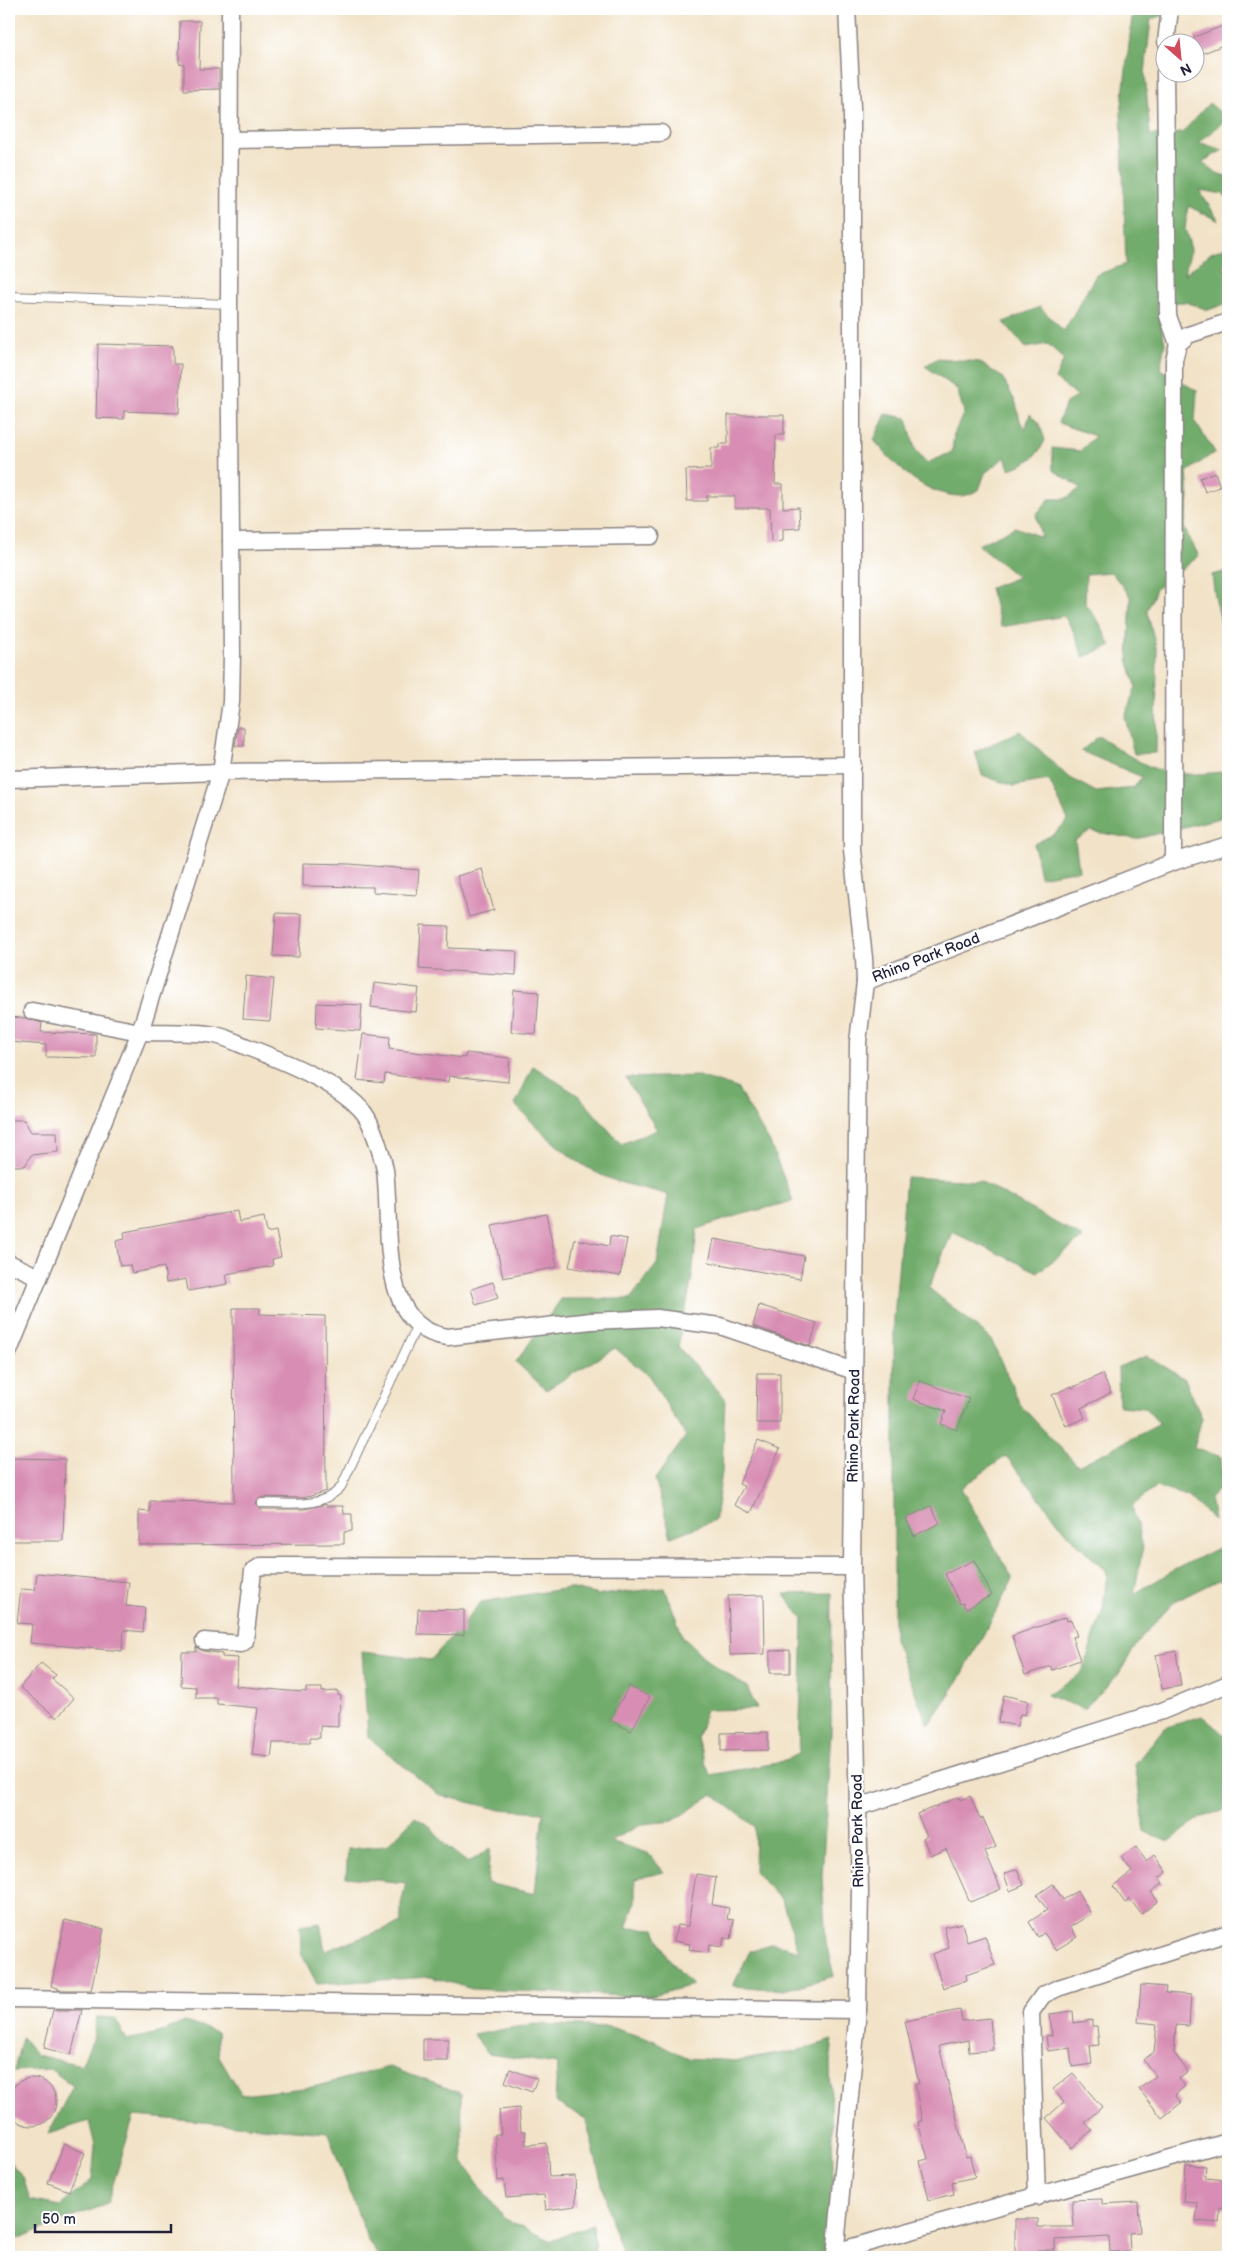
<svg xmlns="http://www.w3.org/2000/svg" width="1237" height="2266" viewBox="0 0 1237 2266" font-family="'Balsamiq Sans',sans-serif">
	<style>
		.forest { fill: #72ac6c; stroke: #4a6754 }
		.building { fill: #d88eb4 }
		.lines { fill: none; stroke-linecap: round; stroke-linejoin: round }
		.service-casing { stroke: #8a8282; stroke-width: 10 }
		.minor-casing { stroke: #8a8282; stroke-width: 19 }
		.service { stroke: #fff; stroke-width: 8 }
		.minor { stroke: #fff; stroke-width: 16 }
		.labels { text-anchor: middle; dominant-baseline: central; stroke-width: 4.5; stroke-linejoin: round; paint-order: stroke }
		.street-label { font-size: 15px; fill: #22223b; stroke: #fff }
	</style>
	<rect width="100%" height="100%" fill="#fff"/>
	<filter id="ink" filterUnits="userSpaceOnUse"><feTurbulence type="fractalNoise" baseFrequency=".02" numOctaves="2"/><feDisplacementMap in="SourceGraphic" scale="10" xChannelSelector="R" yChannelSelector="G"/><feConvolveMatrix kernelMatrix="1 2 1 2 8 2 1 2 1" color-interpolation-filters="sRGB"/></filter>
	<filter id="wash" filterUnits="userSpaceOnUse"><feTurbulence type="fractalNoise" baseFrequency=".0096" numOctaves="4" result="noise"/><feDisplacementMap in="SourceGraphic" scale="20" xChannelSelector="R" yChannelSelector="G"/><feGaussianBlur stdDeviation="1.12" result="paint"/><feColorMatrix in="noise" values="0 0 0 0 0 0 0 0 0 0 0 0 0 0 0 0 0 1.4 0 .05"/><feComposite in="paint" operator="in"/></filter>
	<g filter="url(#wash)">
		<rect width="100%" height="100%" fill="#f2e3c8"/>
		<!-- forest -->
		<g class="forest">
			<polygon points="1133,9 1186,9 1151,19 1145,73 1150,135 1182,133 1209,103 1227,118 1210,134 1198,142 1223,150 1202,162 1217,174 1228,178 1228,200 1223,194 1199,190 1219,221 1188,206 1185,229 1191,249 1184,275 1211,253 1228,246 1228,262 1223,270 1228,269 1228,303 1208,310 1186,302 1156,303 1165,343 1160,369 1197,391 1195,422 1215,452 1187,472 1189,498 1184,528 1199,556 1156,589 1147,611 1157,651 1156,753 1134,754 1125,717 1136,686 1128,659 1131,597 1111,572 1086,574 1085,603 1099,622 1111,646 1083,657 1074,632 1064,616 1001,627 990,588 1018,577 978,545 1015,527 1041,537 1036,515 1049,499 1065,499 1081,488 1053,470 1052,448 1080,451 1095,436 1058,423 1066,403 1078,396 1055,379 1064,359 1048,344 1026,348 1004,322 1040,307 1064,331 1096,275 1126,264 1121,113"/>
			<path d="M938,358L979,362L1002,377L1016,403L1020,421L1025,429L1030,414L1039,423L1045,440C1038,457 1027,464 1009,469L1005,457L985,473L979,490C974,492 967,496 961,496C925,496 895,466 874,440L886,414L907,418L915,449L927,463L952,452L954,434L964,412L957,389L925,366Z"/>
			<polygon points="1228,571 1228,628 1224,635 1215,597 1212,575"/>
			<path d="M1020,731L1067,776L1096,792L1133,788L1142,777L1081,751L1099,736C1117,748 1135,761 1156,769C1179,777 1205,774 1228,771V816L1136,839L1090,831L1075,840L1079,870L1040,877L1034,844L1054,834L1068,820L1049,780L1013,786L982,775L975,752Z"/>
			<path d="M533,1066L579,1096L621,1144L657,1130L626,1078L698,1076L737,1088L770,1143L793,1201L736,1216L697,1229L692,1278L678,1347L725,1398L722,1472L715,1520L671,1537L655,1479L686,1436L649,1376L615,1348L546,1390L516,1362L561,1299H630L657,1264L668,1195C651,1189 633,1187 616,1181C575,1167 545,1135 515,1105Z"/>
			<polygon points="906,1177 980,1181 1083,1238 1038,1272 952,1232 929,1288 991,1339 1021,1406 1078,1466 1160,1424 1145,1408 1119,1406 1118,1367 1147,1356 1185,1379 1202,1418 1194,1447 1221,1457 1223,1484 1210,1498 1214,1520 1187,1496 1156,1487 1132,1506 1143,1547 1134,1594 1176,1569 1228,1543 1228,1575 1174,1602 1140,1639 1118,1675 1084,1709 1046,1695 1082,1673 1103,1609 1107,1573 1067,1533 1006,1456 961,1488 1013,1579 961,1677 928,1725 894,1639 894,1318"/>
			<polygon points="569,1588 599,1595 665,1588 683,1637 709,1662 747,1687 757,1709 706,1710 697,1739 710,1775 777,1763 799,1754 803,1619 784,1594 832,1593 831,1732 822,1877 826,1943 834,1976 784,1990 733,1986 750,1951 772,1943 799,1951 782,1901 754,1871 755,1827 713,1794 673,1821 643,1824 610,1841 648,1853 664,1872 635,1879 635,1903 626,1928 655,1929 666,1955 692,1985 649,1997 472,1989 431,1977 317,1984 301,1953 300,1926 320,1923 325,1951 401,1923 401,1904 406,1883 346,1877 348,1849 387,1846 415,1817 431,1827 445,1845 468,1863 490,1848 487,1883 535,1894 543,1812 497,1809 439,1795 368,1737 362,1652 431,1660 481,1602"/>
			<polygon points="1202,1716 1228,1738 1228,1808 1200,1818 1170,1841 1145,1832 1135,1764 1164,1728"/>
			<polygon points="97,2017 115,2018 127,2040 158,2033 185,2022 217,2032 219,2056 242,2095 313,2087 389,2067 461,2093 463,2162 503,2218 552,2241 593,2224 595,2257 379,2257 368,2241 328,2133 134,2116 107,2204 9,2242 9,2161 23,2177 30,2200 60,2206 92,2180 95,2146 89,2121 48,2134 73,2086 50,2069 14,2071 22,2037 36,2055 81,2065 93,2040"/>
			<polygon points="532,2024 610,2027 655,2041 686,2058 738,2061 796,2051 833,2040 830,2063 833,2166 826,2257 624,2257 611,2221 586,2119 555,2102 557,2064 489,2054 473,2035"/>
		</g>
		<g id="blocks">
			<!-- building -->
			<g class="building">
				<polygon points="180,21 200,21 199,69 219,69 219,89 184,90 184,64 179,63"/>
				<polygon points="1228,24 1228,43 1194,57 1194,37"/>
				<polygon points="98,344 173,346 173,364 181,364 179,413 124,411 124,419 96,418"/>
				<polygon points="728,415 784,415 784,435 776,435 775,484 783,484 783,508 799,507 800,528 783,529 783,541 771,542 770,508 735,508 735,496 707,496 707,501 687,501 686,470 711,469 711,448 719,448 720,444 728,444"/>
				<polygon points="1215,472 1220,487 1205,492 1200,478"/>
				<polygon points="238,727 244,727 244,746 235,746"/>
				<polygon points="303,863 350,864 419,870 417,895 373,892 373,887 303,886"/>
				<polygon points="482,869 494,910 469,917 457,876"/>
				<polygon points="276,913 302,914 299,957 273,956"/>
				<polygon points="421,925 449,926 448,948 517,951 516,975 419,969"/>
				<polygon points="246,976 274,979 270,1021 243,1019"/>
				<polygon points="374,983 419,988 416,1012 371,1007"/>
				<polygon points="514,990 539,992 536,1034 511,1032"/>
				<polygon points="317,1003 362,1005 360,1031 316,1028"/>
				<polygon points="9,1017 25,1018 42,1023 41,1032 96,1034 96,1058 46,1057 46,1045 9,1042"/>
				<polygon points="363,1034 390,1037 389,1049 465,1058 466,1053 510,1058 508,1082 449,1076 448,1082 385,1074 384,1083 357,1080"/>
				<polygon points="9,1120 24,1120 31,1132 57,1132 58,1152 31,1155 25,1166 9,1166"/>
				<polygon points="237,1211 239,1222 264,1217 267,1233 276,1231 281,1257 272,1259 273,1266 226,1274 228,1284 188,1291 186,1279 166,1283 164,1267 132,1273 130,1265 120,1266 116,1241 125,1239 124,1232"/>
				<polygon points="546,1214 557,1267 503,1278 492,1225"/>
				<polygon points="610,1236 627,1239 620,1276 569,1267 575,1239 609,1246"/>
				<polygon points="714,1239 804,1256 800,1279 709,1262"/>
				<polygon points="493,1282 498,1298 476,1305 471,1289"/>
				<polygon points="759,1305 817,1323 810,1346 753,1326"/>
				<polygon points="233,1308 260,1308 260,1314 325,1316 326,1491 304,1498 262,1497 258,1500 256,1503 261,1509 305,1509 326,1504 326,1506 343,1506 344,1514 352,1514 352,1531 344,1532 344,1544 139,1545 139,1511 150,1512 150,1501 234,1502"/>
				<polygon points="757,1373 780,1373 780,1423 756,1423"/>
				<polygon points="1102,1374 1111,1393 1081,1408 1085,1418 1066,1426 1052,1395 1072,1386 1072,1388"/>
				<polygon points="920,1381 969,1399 957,1430 941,1424 946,1411 913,1399"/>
				<polygon points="758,1440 780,1449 751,1513 734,1505 744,1486 739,1484"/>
				<polygon points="9,1458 65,1459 63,1541 9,1541"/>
				<polygon points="931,1506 940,1523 914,1536 906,1518"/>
				<polygon points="974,1560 992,1595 966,1609 963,1603 960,1604 945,1574"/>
				<polygon points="37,1573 129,1582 126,1606 145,1608 143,1632 124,1630 122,1651 30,1643 32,1624 17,1623 21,1589 35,1590"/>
				<polygon points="764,1595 765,1654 730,1655 728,1596"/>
				<polygon points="418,1609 464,1610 464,1635 417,1634"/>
				<polygon points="1066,1617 1067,1621 1071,1620 1077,1636 1072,1637 1080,1660 1052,1670 1051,1666 1025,1675 1012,1636"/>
				<polygon points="196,1647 203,1651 222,1654 222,1657 238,1658 236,1686 289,1691 306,1692 306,1688 322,1688 322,1692 338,1691 338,1695 341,1696 340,1712 338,1712 338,1727 320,1726 320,1738 310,1738 310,1743 273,1743 271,1757 252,1755 258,1708 217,1704 217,1698 196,1698 196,1687 181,1686 182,1652 196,1652"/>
				<polygon points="790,1650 790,1673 770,1673 770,1651"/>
				<polygon points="1176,1651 1181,1686 1162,1689 1156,1655"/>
				<polygon points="41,1663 56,1675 52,1679 74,1698 57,1718 20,1687"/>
				<polygon points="629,1686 650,1697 631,1731 610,1720"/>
				<polygon points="1004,1695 1028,1701 1025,1715 1020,1714 1017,1726 998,1722"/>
				<polygon points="768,1732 768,1750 721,1751 721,1733"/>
				<polygon points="970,1796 980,1819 983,1818 996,1847 985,1852 1001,1889 970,1902 946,1848 930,1855 923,1838 927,1836 917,1814 959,1797 960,1800"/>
				<polygon points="1136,1847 1147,1862 1155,1855 1167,1872 1159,1878 1163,1883 1151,1892 1158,1901 1141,1914 1130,1899 1125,1903 1113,1886 1132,1872 1121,1858"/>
				<polygon points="1017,1869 1024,1885 1010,1891 1004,1874"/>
				<polygon points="696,1874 716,1877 712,1905 729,1908 727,1919 734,1920 731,1939 724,1938 722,1947 709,1945 708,1953 689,1950 690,1944 674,1941 677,1925 688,1926"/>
				<polygon points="1053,1884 1063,1900 1077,1891 1091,1914 1070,1927 1077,1937 1056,1950 1044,1933 1038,1937 1029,1922 1047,1910 1037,1895"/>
				<polygon points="65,1920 104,1929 91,1990 58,1990 58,1988 51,1986"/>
				<polygon points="962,1923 967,1942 985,1936 995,1965 966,1975 967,1980 943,1988 932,1954 949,1948 944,1927"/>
				<polygon points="1141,1985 1166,1987 1165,1993 1191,1995 1189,2026 1176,2025 1174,2053 1188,2072 1179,2079 1185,2086 1175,2095 1181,2103 1162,2118 1139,2089 1156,2076 1143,2060 1154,2052 1157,2024 1138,2022"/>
				<polygon points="53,2010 82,2010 71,2055 44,2048"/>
				<polygon points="960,2010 962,2021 990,2018 993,2050 969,2052 968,2040 939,2046 966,2157 970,2156 975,2177 952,2182 954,2194 929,2200 920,2161 928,2159 918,2122 922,2121 915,2084 919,2084 905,2021"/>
				<polygon points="1073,2011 1074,2023 1092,2020 1092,2026 1097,2026 1099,2045 1090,2046 1092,2064 1072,2067 1070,2048 1048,2051 1046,2036 1052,2035 1050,2014"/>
				<rect x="423" y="2039" width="25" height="22"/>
				<polygon points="510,2069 537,2079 532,2092 505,2082"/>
				<polygon points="1073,2073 1102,2107 1085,2122 1092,2130 1072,2148 1046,2118 1064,2102 1053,2089"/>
				<circle cx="32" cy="2102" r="24"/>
				<polygon points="519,2108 521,2131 525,2131 526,2145 547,2143 549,2177 575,2176 576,2206 546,2210 544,2195 506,2198 504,2180 498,2181 495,2134 501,2134 499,2110"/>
				<polygon points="64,2144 85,2153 69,2191 48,2183"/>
				<polygon points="1186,2165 1206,2166 1205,2178 1228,2180 1228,2209 1220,2208 1219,2223 1196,2221 1198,2203 1183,2202"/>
				<polygon points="1102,2199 1102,2204 1138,2202 1140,2232 1129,2233 1130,2251 1110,2252 1109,2237 1055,2240 1055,2250 1037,2250 1037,2257 1015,2257 1015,2219 1038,2219 1038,2227 1074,2227 1072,2200"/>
			</g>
		</g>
	</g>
	<g filter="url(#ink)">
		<use href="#blocks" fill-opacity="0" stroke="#8a8282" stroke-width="1"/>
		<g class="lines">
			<!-- service casing -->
			<g class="service-casing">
				<g id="service">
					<polyline points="9,296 229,304"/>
					<path d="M262,1503C289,1503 322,1509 341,1487L417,1326"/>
				</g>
			</g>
			<!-- minor casing -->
			<g class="minor-casing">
				<g id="minor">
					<polyline points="1166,42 1170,9"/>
					<polyline points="1165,72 1168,316 1178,344"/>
					<polyline points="230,140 661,133"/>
					<polyline points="231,541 651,536"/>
					<polyline points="9,779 221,772 853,765"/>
					<polyline points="1173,862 1174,360 1178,344 1188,335 1228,322"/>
					<polyline points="865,982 1173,862 1228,845"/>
					<polyline points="32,1011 140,1032 221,772 231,702 232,654 229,304 230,9"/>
					<polyline points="9,1263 39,1277"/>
					<path d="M9,1351L140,1032C164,1033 191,1031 215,1035C226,1037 237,1043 247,1047C281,1060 342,1084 364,1113C373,1125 382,1155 385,1170C392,1222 376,1329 448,1337L591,1321L657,1318L720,1326L854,1371"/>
					<polyline points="204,1641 241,1644 245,1641 253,1571 261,1566 852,1567"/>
					<polyline points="858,1807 1162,1711 1228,1684"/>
					<polyline points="9,1999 858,2010"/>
					<polyline points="1037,2197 1031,2012 1043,1995 1058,1988 1228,1933"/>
					<polyline points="835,2252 1228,2142"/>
					<polyline points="835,2257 858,2010 860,1891 852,1567 858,1042 865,982 864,958 852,850 852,108 847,9"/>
				</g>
			</g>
			<!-- service -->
			<use href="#service" class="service"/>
			<!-- minor -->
			<use href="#minor" class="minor"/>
		</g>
	</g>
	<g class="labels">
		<!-- street labels -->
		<g class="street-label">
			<text transform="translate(926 958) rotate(-21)">Rhino Park Road</text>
			<text transform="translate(854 1426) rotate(-89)">Rhino Park Road</text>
			<text transform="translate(858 1831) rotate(-91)">Rhino Park Road</text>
		</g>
	</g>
	<!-- margin -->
	<rect width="1237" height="2266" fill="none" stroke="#fff" stroke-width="30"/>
	<!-- north arrow -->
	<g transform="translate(1180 58) rotate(153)"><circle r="24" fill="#ffffff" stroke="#a7a7b1"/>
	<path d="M0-4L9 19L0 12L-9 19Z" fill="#d1495b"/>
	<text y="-8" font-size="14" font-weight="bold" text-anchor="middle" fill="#22223b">N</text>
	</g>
	<!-- scale -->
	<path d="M35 2224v8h136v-8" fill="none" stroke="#22223b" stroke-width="2.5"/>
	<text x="42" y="2224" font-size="15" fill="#22223b" stroke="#ffffff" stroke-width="4" paint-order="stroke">50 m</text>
</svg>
